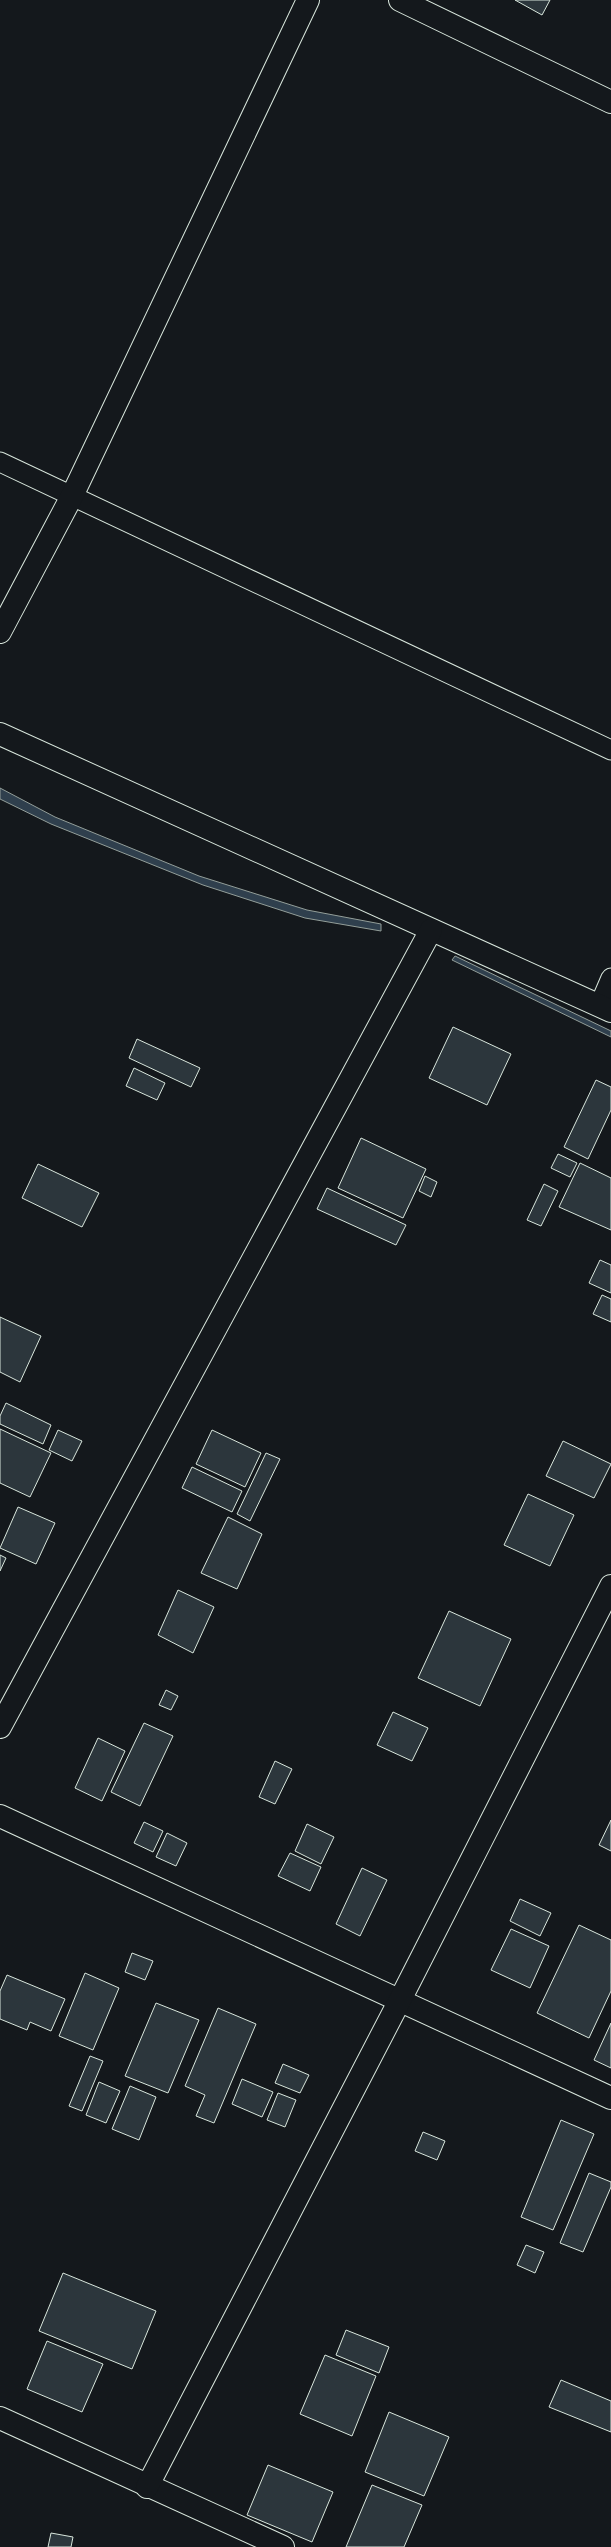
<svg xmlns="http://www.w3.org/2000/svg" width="611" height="2547" viewBox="0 0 611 2547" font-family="Raleway,sans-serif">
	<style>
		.water { fill: #2f3f4d; stroke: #939e99 }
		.building { fill: #2c363c; stroke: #d8e6dc }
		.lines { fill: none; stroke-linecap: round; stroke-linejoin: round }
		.lane-casing { stroke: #d8e6dc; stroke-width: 21 }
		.street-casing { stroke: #d8e6dc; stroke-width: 24 }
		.lane { stroke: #14181c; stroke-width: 19 }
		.street { stroke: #14181c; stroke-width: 22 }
	</style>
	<rect width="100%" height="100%" fill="#14181c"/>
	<!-- water -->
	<g class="water">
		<polygon points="0,788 55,817 199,876 307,910 381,924 381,931 305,918 203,885 51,824 0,799"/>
		<polygon points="455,956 611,1031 611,1037 452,960"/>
	</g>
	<!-- building -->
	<g class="building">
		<polygon points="515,0 550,0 542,15"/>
		<polygon points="453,1027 511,1054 487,1105 429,1078"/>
		<polygon points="137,1039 200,1068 191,1087 129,1058"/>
		<polygon points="134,1068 165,1083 157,1100 126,1086"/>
		<polygon points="596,1080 611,1087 611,1110 588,1159 564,1147"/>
		<polygon points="361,1138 426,1169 403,1218 338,1188"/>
		<polygon points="558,1154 577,1163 570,1177 551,1168"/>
		<polygon points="580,1163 611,1178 611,1230 559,1207"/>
		<polygon points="38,1164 99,1193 82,1227 22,1198"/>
		<polygon points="425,1176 437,1182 431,1197 419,1191"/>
		<polygon points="544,1184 558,1191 541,1226 527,1220"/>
		<polygon points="327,1188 406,1225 396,1245 317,1209"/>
		<polygon points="600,1260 611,1265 611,1293 589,1283"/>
		<polygon points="602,1295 611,1299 611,1322 593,1314"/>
		<polygon points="0,1317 41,1336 20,1382 0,1372"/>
		<polygon points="6,1403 51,1425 43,1444 0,1424 0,1416"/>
		<polygon points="0,1429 51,1453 30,1497 0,1483"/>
		<polygon points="58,1430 82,1441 72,1461 49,1450"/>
		<polygon points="212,1430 261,1453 245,1487 196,1464"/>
		<polygon points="563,1441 611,1464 594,1498 546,1476"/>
		<polygon points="266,1453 280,1459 250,1521 237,1514"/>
		<polygon points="192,1467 242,1491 232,1512 182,1488"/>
		<polygon points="528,1494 574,1515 550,1566 504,1545"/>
		<polygon points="18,1507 55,1523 36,1564 0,1548"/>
		<polygon points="228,1517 262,1534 237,1589 201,1573"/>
		<polygon points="0,1555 6,1558 0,1571"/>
		<polygon points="178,1590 214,1607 193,1653 158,1635"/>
		<polygon points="449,1611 511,1639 480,1706 418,1678"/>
		<polygon points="166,1690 178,1696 171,1710 159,1705"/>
		<polygon points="393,1712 428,1728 412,1761 377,1745"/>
		<polygon points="144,1723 173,1736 140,1806 111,1792"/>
		<polygon points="98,1738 125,1751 102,1801 75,1788"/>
		<polygon points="275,1761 292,1769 275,1804 259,1797"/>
		<polygon points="611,1820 611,1851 599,1845"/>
		<polygon points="144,1822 163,1831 153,1852 134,1843"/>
		<polygon points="307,1824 334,1837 321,1864 295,1851"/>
		<polygon points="167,1833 187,1843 176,1866 156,1857"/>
		<polygon points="290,1853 321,1867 310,1891 278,1876"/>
		<polygon points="362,1868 387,1880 360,1936 336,1924"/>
		<polygon points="520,1899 551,1913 540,1936 510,1921"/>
		<polygon points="579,1925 611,1940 611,1991 589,2038 537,2013"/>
		<polygon points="511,1929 549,1946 530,1988 491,1970"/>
		<polygon points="132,1953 153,1961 145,1980 125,1972"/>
		<polygon points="85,1973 119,1988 93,2050 59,2036"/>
		<polygon points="7,1975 65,1999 51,2031 30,2022 27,2030 0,2019 0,1991"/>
		<polygon points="156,2003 199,2020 168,2093 125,2076"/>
		<polygon points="218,2008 256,2024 214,2123 196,2116 205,2095 185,2086"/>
		<polygon points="611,2023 611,2068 594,2060"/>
		<polygon points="90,2056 103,2061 82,2111 69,2106"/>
		<polygon points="283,2064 309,2075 300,2093 275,2083"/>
		<polygon points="242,2079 273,2092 262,2117 232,2104"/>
		<polygon points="99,2082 120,2091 106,2123 86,2115"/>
		<polygon points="130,2086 156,2097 139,2140 112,2129"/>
		<polygon points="278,2093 296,2100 285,2127 267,2120"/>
		<polygon points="561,2120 594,2134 553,2230 521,2217"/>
		<polygon points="423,2132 445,2141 437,2160 415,2151"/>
		<polygon points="589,2173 611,2182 611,2187 583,2252 560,2243"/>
		<polygon points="526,2245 544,2252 535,2273 517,2265"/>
		<polygon points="63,2273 156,2311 132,2369 39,2331"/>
		<polygon points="346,2330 389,2347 379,2373 336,2355"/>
		<polygon points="47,2341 103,2364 82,2412 27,2389"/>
		<polygon points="325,2355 376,2376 352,2436 300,2414"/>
		<polygon points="561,2380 611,2401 611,2432 549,2407"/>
		<polygon points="389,2412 449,2437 424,2496 365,2472"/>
		<polygon points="268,2465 333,2492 312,2542 247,2515"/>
		<polygon points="372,2485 422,2505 404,2547 346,2547"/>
		<polygon points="51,2533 73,2537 71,2547 48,2547"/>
	</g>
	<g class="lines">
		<!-- lane casing -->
		<g class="lane-casing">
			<g id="lane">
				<polyline points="0,462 611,750"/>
				<polyline points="599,1006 611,978"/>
			</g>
		</g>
		<!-- street casing -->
		<g class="street-casing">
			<g id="street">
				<polyline points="400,0 611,102"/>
				<polyline points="0,632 72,496 308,0"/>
				<polyline points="0,734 611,1011"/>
				<polyline points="0,1727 431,930"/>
				<polyline points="0,1816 611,2098"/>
				<polyline points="0,2418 283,2547"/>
				<polyline points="147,2487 400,2000 611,1586"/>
			</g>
		</g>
		<!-- lane -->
		<use href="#lane" class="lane"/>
		<!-- street -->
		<use href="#street" class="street"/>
	</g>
</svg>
